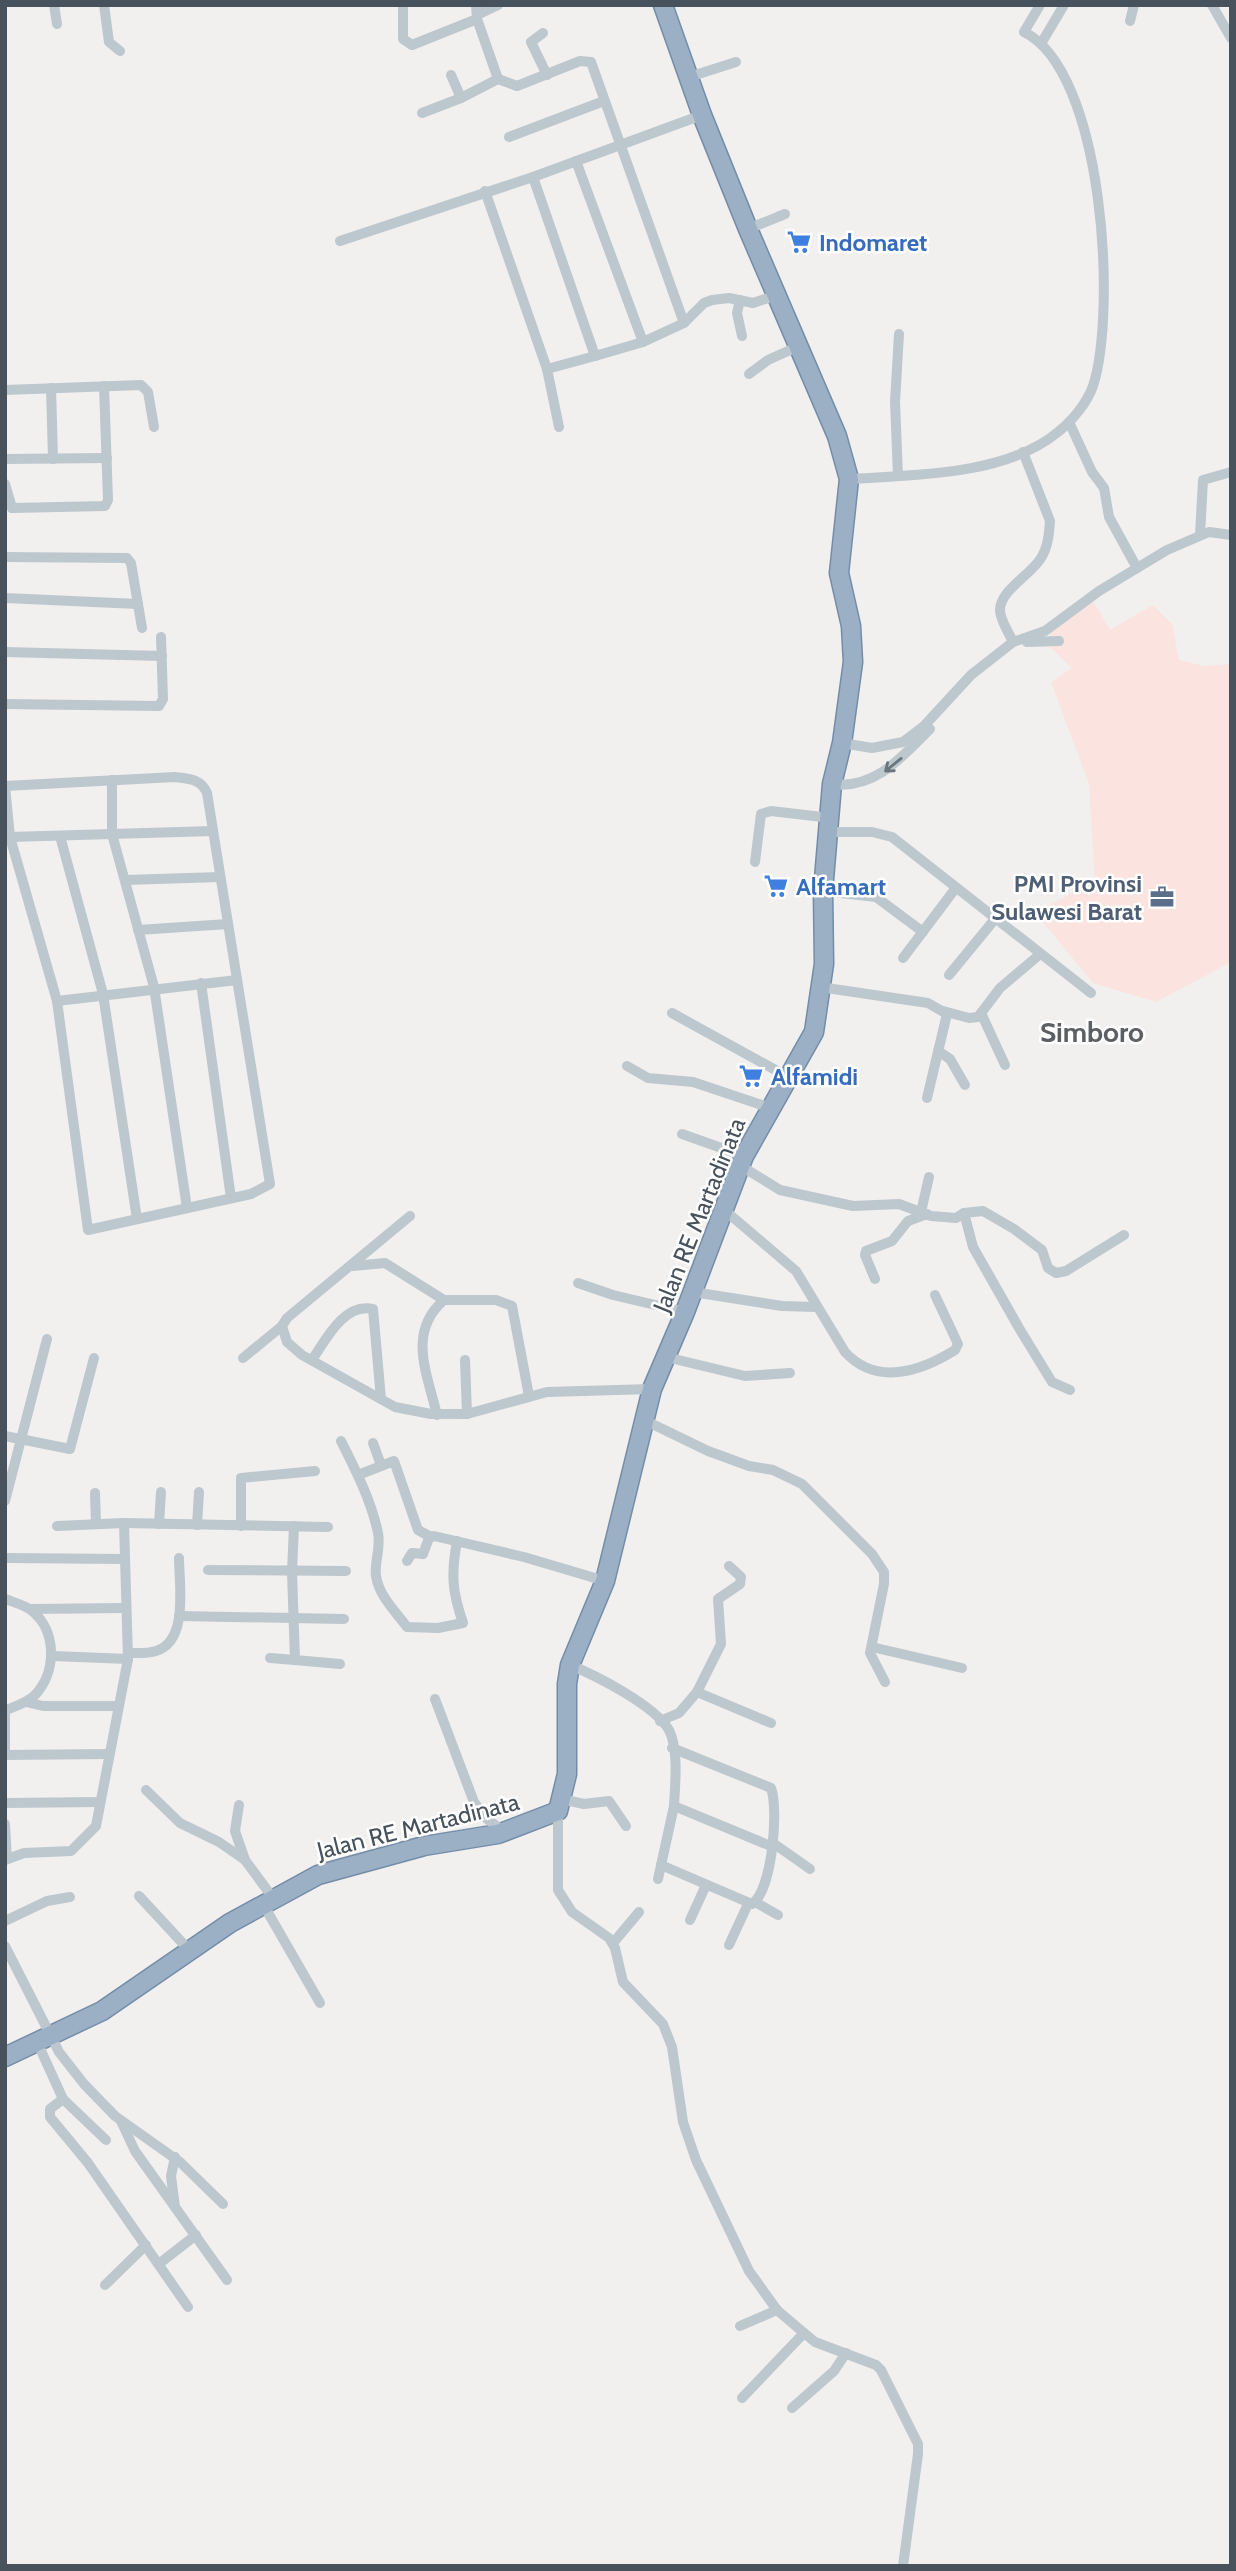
<svg xmlns="http://www.w3.org/2000/svg" width="1236" height="2571" viewBox="0 0 1236 2571" font-family="Cabin,sans-serif">
	<style>
		.medical { fill: #fbe3e0 }
		.lines { fill: none; stroke-linecap: round; stroke-linejoin: round }
		.trunk-casing { stroke: #738da9; stroke-width: 21 }
		.minor { stroke: #bdc7ce; stroke-width: 10 }
		.trunk { stroke: #9cb0c5; stroke-width: 18 }
		.oneway { stroke: #6a757e }
		.labels { text-anchor: middle; dominant-baseline: central; stroke-width: 5; stroke-linejoin: round; paint-order: stroke }
		.shop-label { font-size: 24px; font-weight: bold; fill: #366cbe; stroke: #fff; text-anchor: start }
		.service-label { font-size: 24px; font-weight: bold; fill: #4e5e75; stroke: #fff; text-anchor: end }
		.street-label { font-size: 24px; fill: #47525c; stroke: #fff }
		.quarter-label { font-size: 28px; font-weight: bold; fill: #5c6064; stroke: #fff }
	</style>
	<rect width="100%" height="100%" fill="#f2efef"/>
	<!-- medical -->
	<polygon class="medical" points="1092,599 1110,630 1153,605 1172,624 1179,660 1204,666 1231,664 1231,962 1156,1002 1093,983 1035,912 1095,882 1089,784 1051,682 1072,668 1047,644 1053,628"/>
	<g class="lines">
		<!-- trunk casing -->
		<g class="trunk-casing">
			<polyline id="trunk" points="5,2057 102,2011 230,1923 318,1875 424,1846 498,1834 558,1811 567,1774 567,1684 570,1665 605,1581 652,1389 685,1312 744,1156 814,1032 824,964 823,891 832,784 842,743 853,662 851,626 839,573 849,479 837,436 748,229 702,115 663,5"/>
		</g>
		<!-- minor -->
		<g class="minor">
			<polyline points="54,5 57,24"/>
			<polyline points="104,5 109,42 120,51"/>
			<polyline points="403,5 403,39 412,45 477,19"/>
			<polyline points="1212,5 1231,38"/>
			<polyline points="477,15 498,5"/>
			<polyline points="1130,21 1134,5"/>
			<polyline points="543,33 531,42 547,75"/>
			<polyline points="1042,42 1064,5"/>
			<polyline points="451,75 461,98 498,79 477,19 476,5"/>
			<polyline points="689,77 736,62"/>
			<polyline points="498,79 517,86 580,61 591,62 684,323 643,342 595,356"/>
			<polyline points="422,113 461,98"/>
			<polyline points="509,137 604,101"/>
			<polyline points="576,161 643,342"/>
			<polyline points="533,177 595,356 547,369 559,427"/>
			<polyline points="485,191 547,369"/>
			<polyline points="748,229 785,214"/>
			<polyline points="340,241 533,177 702,115"/>
			<polyline points="740,300 737,313 742,336"/>
			<polyline points="684,323 704,303 712,300 729,298 753,303 777,295"/>
			<polyline points="749,374 768,360 799,346"/>
			<polyline points="51,388 53,459"/>
			<polyline points="5,390 141,385 148,392 154,427"/>
			<polyline points="1069,422 1092,472 1104,488 1109,517 1137,568"/>
			<polyline points="5,459 107,458"/>
			<polyline points="898,476 895,402 899,334"/>
			<path d="M849,479C913,475 1005,476 1058,432C1072,421 1087,403 1093,386C1117,311 1104,71 1024,32L1040,5"/>
			<polyline points="5,484 12,508 105,506 108,500 104,386"/>
			<polyline points="1200,535 1203,480 1231,472"/>
			<polyline points="5,557 127,558 131,563 142,628"/>
			<polyline points="5,598 138,604"/>
			<path d="M1013,642C1009,633 1000,620 1000,610C1000,590 1031,575 1041,558C1048,547 1049,534 1050,521L1023,452"/>
			<polyline points="1027,642 1059,641"/>
			<polyline points="5,652 162,656"/>
			<polyline points="5,704 159,706 163,699 161,637"/>
			<polyline points="842,743 872,748 903,742 924,726 971,675 1013,642 1045,631 1099,591 1167,550 1209,532 1231,535"/>
			<path d="M175,777C190,779 201,779 207,793L270,1184L251,1194L88,1230L57,1001L10,837L5,786Z"/>
			<polyline points="112,780 112,834 154,987 187,1208"/>
			<path d="M832,784C875,790 903,756 930,729"/>
			<polyline points="830,832 872,832 892,837 1091,993"/>
			<polyline points="60,836 103,994 137,1219"/>
			<polyline points="10,837 213,831"/>
			<polyline points="755,862 761,814 771,811 831,818"/>
			<polyline points="125,880 220,877"/>
			<polyline points="823,891 876,897 923,932"/>
			<polyline points="138,930 228,924"/>
			<polyline points="903,958 955,889"/>
			<polyline points="949,975 995,919"/>
			<polyline points="201,983 231,1198"/>
			<polyline points="820,987 928,1003 947,1014 927,1098"/>
			<polyline points="57,1001 237,980"/>
			<polyline points="943,1011 969,1018 978,1017 1000,988 1039,955"/>
			<polyline points="672,1013 790,1078"/>
			<polyline points="981,1013 1005,1065"/>
			<polyline points="938,1051 950,1059 965,1085"/>
			<polyline points="627,1066 648,1078 693,1082 771,1108"/>
			<polyline points="682,1134 744,1156"/>
			<polyline points="741,1166 780,1190 853,1206 899,1204 931,1216 956,1218 964,1213 973,1247 1019,1328 1052,1382 1070,1390"/>
			<path d="M722,1208L796,1271L845,1352C876,1386 920,1372 955,1350L958,1344L935,1295"/>
			<polyline points="921,1212 929,1177"/>
			<polyline points="964,1213 983,1211 1014,1229 1042,1250 1048,1268 1056,1273 1066,1271 1124,1235"/>
			<polyline points="410,1216 287,1318 282,1326 287,1342 302,1355 395,1407 431,1414 467,1414 547,1392 652,1389"/>
			<polyline points="353,1266 385,1263 444,1300"/>
			<polyline points="875,1279 865,1255 866,1251 892,1241 908,1221 927,1214"/>
			<polyline points="578,1283 613,1295 685,1312"/>
			<polyline points="693,1292 782,1306 816,1307"/>
			<polyline points="666,1357 745,1376 790,1373"/>
			<polyline points="243,1358 282,1326"/>
			<path d="M312,1360C325,1341 344,1302 373,1309L381,1399"/>
			<polyline points="465,1360 467,1414"/>
			<path d="M437,1415C427,1373 407,1332 444,1300H496L512,1306L529,1396"/>
			<polyline points="644,1420 708,1451 749,1466 773,1470 802,1484 872,1554 884,1572 884,1584 870,1653 885,1682"/>
			<polyline points="5,1436 70,1449 94,1358"/>
			<path d="M341,1441C356,1471 371,1500 378,1533C381,1549 374,1562 376,1576C379,1596 395,1611 407,1627L438,1628L463,1623C452,1591 451,1574 457,1541"/>
			<polyline points="373,1443 381,1465"/>
			<polyline points="358,1475 394,1461 418,1530 431,1537"/>
			<polyline points="95,1493 96,1524"/>
			<polyline points="5,1501 47,1339"/>
			<polyline points="124,1523 328,1527"/>
			<polyline points="159,1524 161,1492"/>
			<polyline points="197,1525 199,1492"/>
			<polyline points="241,1526 241,1478 315,1471"/>
			<polyline points="294,1526 292,1572 295,1660 340,1664"/>
			<polyline points="5,1558 125,1559"/>
			<polyline points="407,1561 412,1553 423,1554 429,1538 434,1536 524,1557 605,1581"/>
			<polyline points="208,1570 346,1571"/>
			<path d="M5,1599C13,1602 24,1605 31,1610C57,1630 57,1672 35,1695C27,1703 16,1706 6,1710"/>
			<polyline points="30,1609 126,1608"/>
			<polyline points="179,1616 344,1619"/>
			<polyline points="872,1647 962,1668"/>
			<path d="M128,1653C137,1653 147,1654 156,1651C189,1641 179,1584 179,1558"/>
			<polyline points="53,1656 128,1659"/>
			<polyline points="270,1658 295,1660"/>
			<path d="M570,1665C597,1676 654,1705 669,1730C679,1750 675,1785 674,1806L773,1847"/>
			<polyline points="697,1692 721,1644 718,1599 740,1584 741,1577 729,1566"/>
			<polyline points="435,1699 474,1802 486,1818 504,1832"/>
			<polyline points="26,1702 43,1706 117,1706"/>
			<polyline points="5,1710 5,1755"/>
			<polyline points="660,1721 679,1713 697,1692 771,1723"/>
			<polyline points="5,1755 107,1754"/>
			<polyline points="146,1790 180,1823 219,1842 245,1860 273,1898"/>
			<polyline points="561,1799 584,1804 609,1801 626,1826"/>
			<polyline points="5,1803 98,1802"/>
			<polyline points="239,1805 235,1831 245,1860"/>
			<polyline points="558,1811 558,1890 572,1912 609,1938 615,1948 623,1982 663,2024 672,2047 683,2122 696,2160 749,2271 777,2310 804,2333 815,2342 876,2365 881,2370 918,2444 918,2454 903,2566"/>
			<polyline points="5,1824 7,1859"/>
			<polyline points="773,1843 810,1869"/>
			<polyline points="5,1860 24,1853 71,1851 96,1826 128,1659 124,1523 57,1526"/>
			<path d="M661,1865L752,1904C772,1891 779,1810 771,1788L672,1748"/>
			<polyline points="658,1879 674,1806"/>
			<polyline points="139,1896 189,1950"/>
			<polyline points="755,1902 778,1915"/>
			<polyline points="263,1904 320,2003"/>
			<polyline points="690,1920 706,1885"/>
			<polyline points="5,1921 47,1901 70,1897"/>
			<polyline points="613,1943 639,1912"/>
			<polyline points="729,1945 748,1904"/>
			<polyline points="5,1946 59,2052 84,2084 115,2116 180,2162 223,2204"/>
			<polyline points="38,2044 63,2099 50,2109 50,2117 88,2163 188,2307"/>
			<polyline points="63,2099 106,2140"/>
			<polyline points="121,2121 135,2151 227,2280"/>
			<polyline points="175,2157 171,2176 175,2207"/>
			<polyline points="160,2263 196,2235"/>
			<polyline points="105,2285 146,2245"/>
			<polyline points="740,2326 777,2310"/>
			<polyline points="742,2398 804,2333"/>
			<polyline points="792,2408 834,2371 846,2353"/>
		</g>
		<!-- trunk -->
		<use href="#trunk" class="trunk"/>
	</g>
	<!-- one-way arrows -->
	<defs><path id="oneway-shaft" d="M-6 0H5M1.5-3L5.5 0L1.5 3" fill="none" stroke-width="1.6" stroke-linecap="round" stroke-linejoin="round" transform="scale(1.75)"/></defs>
	<use class="oneway" href="#oneway-shaft" transform="translate(893 765) rotate(141)"/>
	<!-- icons -->
	<defs>
		<g id="supermarket-bare" transform="scale(1.89)"><path d="M-6-5.5h2.5l.6 2H6L4.5 2H-2.5L-4.4-4H-6ZM-1.5 3.2a1.3 1.3 0 1 0 .1 0ZM3 3.2a1.3 1.3 0 1 0 .1 0Z" fill="#3f7fe0" stroke="#fff" stroke-width="2.5" paint-order="stroke"/></g>
		<g id="office-bare" transform="scale(1.89)"><path d="M-6-3h4V-5.5h4V-3h4V5H-6ZM-1-4.5V-3h2v-1.5ZM-6 0V1H6V0Z" fill="#5c6f8a" stroke="#fff" stroke-width="2.5" paint-order="stroke"/></g>
	</defs>
	<g fill-rule="evenodd">
		<use href="#supermarket-bare" x="799" y="242"/>
		<use href="#supermarket-bare" x="776" y="886"/>
		<use href="#office-bare" x="1162" y="897"/>
		<use href="#supermarket-bare" x="751" y="1076"/>
	</g>
	<g class="labels">
		<!-- shop labels -->
		<g class="shop-label">
			<text x="819" y="242">Indomaret</text>
			<text x="796" y="886">Alfamart</text>
			<text x="771" y="1076">Alfamidi</text>
		</g>
		<!-- service labels -->
		<g class="service-label">
			<text x="1142" y="883">PMI Provinsi<tspan x="1142" dy="28">Sulawesi Barat</tspan></text>
		</g>
		<!-- street labels -->
		<g class="street-label">
			<text transform="translate(699 1215) rotate(-68)">Jalan RE Martadinata</text>
			<text transform="translate(418 1826) rotate(-14)">Jalan RE Martadinata</text>
		</g>
		<!-- quarter labels -->
		<g class="quarter-label">
			<text x="1092" y="1032">Simboro</text>
		</g>
	</g>
	<!-- border -->
	<rect width="1236" height="2571" fill="none" stroke="#47525c" stroke-width="14"/>
</svg>
